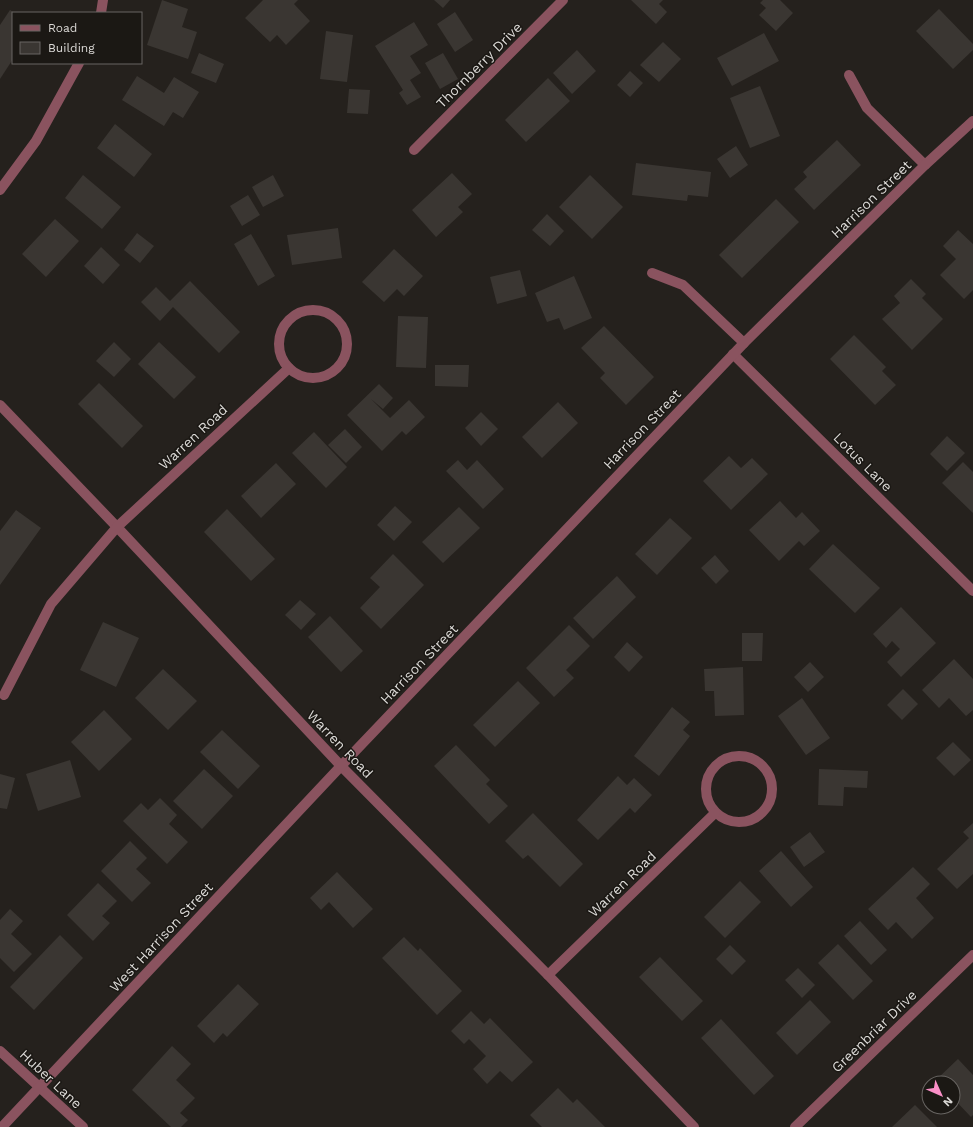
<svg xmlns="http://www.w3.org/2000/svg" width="973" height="1127" viewBox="0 0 973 1127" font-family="'Work Sans',sans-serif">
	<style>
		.building { fill: #3a3632 }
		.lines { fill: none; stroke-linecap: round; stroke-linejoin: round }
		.minor { stroke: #8a535f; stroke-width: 10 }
		.labels { text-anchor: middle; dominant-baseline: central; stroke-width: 3; stroke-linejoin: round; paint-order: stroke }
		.street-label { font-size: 14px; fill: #dbd9d6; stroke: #1b1814 }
	</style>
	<rect width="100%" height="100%" fill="#25211d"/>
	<!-- building -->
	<g class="building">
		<polygon points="162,0 188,9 182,27 197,32 188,59 147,45"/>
		<polygon points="263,0 298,0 294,4 310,21 286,45 277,35 270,42 245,18"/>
		<polygon points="434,0 450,0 443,8"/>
		<polygon points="631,0 663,0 659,4 667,12 656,24"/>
		<polygon points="763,0 780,0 793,13 776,31 759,15 766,8 760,3"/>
		<polygon points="939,9 973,44 973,50 953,69 916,31"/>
		<polygon points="10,10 13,12 13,59 0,79 0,25"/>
		<polygon points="455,12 473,40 455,52 437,24"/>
		<polygon points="414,22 428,45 410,56 421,73 410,80 421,97 407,105 399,93 403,90 375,46"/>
		<polygon points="326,31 353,35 347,82 320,79"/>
		<polygon points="764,33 779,61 732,86 717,58"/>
		<polygon points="663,42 681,59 659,82 640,65"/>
		<polygon points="577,50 596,71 572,94 553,73"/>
		<polygon points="199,53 224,64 216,83 191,73"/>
		<polygon points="443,53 458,79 440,89 425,63"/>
		<polygon points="630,71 643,83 630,97 617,85"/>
		<polygon points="137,76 164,93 174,77 199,92 183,118 173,112 164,126 122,100"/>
		<polygon points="548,78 570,101 526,142 505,120"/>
		<polygon points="760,86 780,136 750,148 730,98"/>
		<polygon points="349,89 370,90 368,114 347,113"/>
		<polygon points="115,124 152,154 134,177 97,148"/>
		<polygon points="837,140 861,165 814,210 794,189 807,177 803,172"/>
		<polygon points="736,146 748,165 730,178 717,159"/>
		<polygon points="636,163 711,172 708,197 688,195 687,201 632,195"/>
		<polygon points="452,173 472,194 458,207 463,212 436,237 412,210"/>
		<polygon points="83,175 121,207 102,229 65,198"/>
		<polygon points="273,175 284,196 263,207 252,187"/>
		<polygon points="590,175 623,207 592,239 559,207"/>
		<polygon points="248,195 260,215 242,226 230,206"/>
		<polygon points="776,199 799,222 742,278 719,255"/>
		<polygon points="547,214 564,231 550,246 532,230"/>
		<polygon points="55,219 79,241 46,277 22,254"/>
		<polygon points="338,228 342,258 292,265 287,235"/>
		<polygon points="958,230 973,244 973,290 964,299 940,275 956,259 943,246"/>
		<polygon points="137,233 154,246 140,263 124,250"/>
		<polygon points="251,234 275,276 258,286 234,244"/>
		<polygon points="101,247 120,265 103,284 84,266"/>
		<polygon points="394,249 423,276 404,296 397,289 384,302 362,282"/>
		<polygon points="520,270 527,296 497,304 490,277"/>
		<polygon points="574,276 592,318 564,330 559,318 547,322 535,293"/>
		<polygon points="911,279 926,294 922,298 943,319 912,350 882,319 900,303 894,296"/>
		<polygon points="190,281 240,332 219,353 173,307 160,321 141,302 156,287 170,301"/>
		<polygon points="398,316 428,317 426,368 396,367"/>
		<polygon points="604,326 654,377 626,405 600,378 605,373 581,348"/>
		<polygon points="854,335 886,367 882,371 896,385 875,405 830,359"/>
		<polygon points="114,342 131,359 114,377 96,361"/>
		<polygon points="159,342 196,377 174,399 138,364"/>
		<polygon points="435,365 469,365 468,387 435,386"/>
		<polygon points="99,383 143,426 122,448 78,404"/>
		<polygon points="379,384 393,398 383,409 371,399 390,418 409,400 425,417 406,435 402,431 382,451 347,415"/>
		<polygon points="558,402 578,423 542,458 522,437"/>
		<polygon points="481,412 498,429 481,446 465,428"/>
		<polygon points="345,429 362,447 346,463 328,445"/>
		<polygon points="314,432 347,467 326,488 292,453"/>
		<polygon points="947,436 965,453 947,471 930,454"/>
		<polygon points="729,456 741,468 752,458 768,474 731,510 703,481"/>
		<polygon points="458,460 467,470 477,460 504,489 483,509 446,471"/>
		<polygon points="963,462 973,472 973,513 942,483"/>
		<polygon points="276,463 296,484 261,518 241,496"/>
		<polygon points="780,501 796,518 802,512 820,531 804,546 799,541 779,561 749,530"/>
		<polygon points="395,506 412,522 394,541 377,525"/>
		<polygon points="459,507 480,528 443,563 422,542"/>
		<polygon points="227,509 275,559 251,581 204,532"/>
		<polygon points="16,510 41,528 0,585 0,531"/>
		<polygon points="670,518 692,538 657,575 635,554"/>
		<polygon points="833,544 880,588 855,613 809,569"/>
		<polygon points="393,554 424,585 381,629 360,608 380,587 370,578"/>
		<polygon points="715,555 729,571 716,584 701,568"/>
		<polygon points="617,576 636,597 593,639 573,618"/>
		<polygon points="300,600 316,614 301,630 285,615"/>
		<polygon points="901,607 936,643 901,677 887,662 900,649 892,641 886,648 873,634"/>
		<polygon points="330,616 363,651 341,672 308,637"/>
		<polygon points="103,622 139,638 116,687 80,670"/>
		<polygon points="569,625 590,646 566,670 574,678 554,697 526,668"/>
		<polygon points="742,633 763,633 762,661 742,661"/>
		<polygon points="627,642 643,657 629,672 614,657"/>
		<polygon points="954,659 973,679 973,710 966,716 949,698 939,708 922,690"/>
		<polygon points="810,662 824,677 808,692 794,677"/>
		<polygon points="743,667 744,715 715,716 714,691 705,691 704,669"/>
		<polygon points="163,669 197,701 168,730 135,698"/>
		<polygon points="518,681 540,703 495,747 473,725"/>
		<polygon points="903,689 918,704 902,720 887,705"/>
		<polygon points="802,698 830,738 806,755 778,716"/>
		<polygon points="672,707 690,722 683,730 690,736 659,776 634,756"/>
		<polygon points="104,710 132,739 99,771 71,742"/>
		<polygon points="222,730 260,766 238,789 200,752"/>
		<polygon points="953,742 971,760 954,776 936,758"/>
		<polygon points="456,745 490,780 486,784 508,806 489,824 434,766"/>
		<polygon points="70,760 81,797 38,811 26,774"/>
		<polygon points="204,769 233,796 202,829 173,801"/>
		<polygon points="819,769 868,771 867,788 844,787 843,806 818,805"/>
		<polygon points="0,774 15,778 7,809 0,808"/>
		<polygon points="618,776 627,785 634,778 652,795 635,813 630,808 598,840 577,820"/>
		<polygon points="160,798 177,815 169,824 188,842 167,864 123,821 141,803 148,810"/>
		<polygon points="533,813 583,864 560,887 528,855 523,859 505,841"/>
		<polygon points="973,823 973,874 957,889 937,869 969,838 963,832"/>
		<polygon points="810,832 825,852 804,867 790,847"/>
		<polygon points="130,841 147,858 136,869 151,883 132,902 101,871"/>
		<polygon points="781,851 813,887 791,907 759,871"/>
		<polygon points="913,867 930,884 916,898 934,918 912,939 896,922 888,930 868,909"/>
		<polygon points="337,872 373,909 353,928 329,902 321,910 310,898"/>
		<polygon points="740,881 761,902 725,938 704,917"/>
		<polygon points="98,883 117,901 102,916 110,923 93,941 67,915"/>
		<polygon points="10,909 23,921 11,934 32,954 14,972 0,958 0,920"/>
		<polygon points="860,921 887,950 871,965 844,936"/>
		<polygon points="60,935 83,958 34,1010 10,987"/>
		<polygon points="404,937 418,951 420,948 462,991 437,1015 382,958"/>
		<polygon points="838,944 873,981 853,1000 818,963"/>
		<polygon points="730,945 746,961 732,975 716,959"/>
		<polygon points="660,957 703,1001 682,1021 639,977"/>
		<polygon points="798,968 815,985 802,998 785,980"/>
		<polygon points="238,984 259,1004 227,1037 223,1033 214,1043 197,1026"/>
		<polygon points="810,1000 831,1022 797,1055 776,1033"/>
		<polygon points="471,1011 484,1024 490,1018 533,1062 512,1082 500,1071 487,1084 473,1069 486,1056 469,1039 464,1044 451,1031"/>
		<polygon points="721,1019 774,1076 754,1095 701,1038"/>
		<polygon points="172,1046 191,1064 176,1080 195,1098 180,1113 188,1120 181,1127 171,1127 132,1090"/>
		<polygon points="958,1059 973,1075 973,1115 971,1117 953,1098 953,1083 939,1083 936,1080"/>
		<polygon points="558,1088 573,1103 577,1099 605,1127 542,1127 530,1115"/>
		<polygon points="915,1105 937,1127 892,1127"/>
	</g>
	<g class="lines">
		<!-- minor -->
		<g class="minor">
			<polyline points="101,13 103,0"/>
			<polyline points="849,75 867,108 925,165"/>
			<polyline points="414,150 563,0"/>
			<polyline points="0,190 36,141 79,63"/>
			<polyline points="652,273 683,285 744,343"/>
			<circle cx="313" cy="344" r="34"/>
			<polyline points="733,354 973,591"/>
			<polyline points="0,405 117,527 341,766 548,975 694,1127"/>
			<polyline points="4,695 51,604 117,527 289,368"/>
			<circle cx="739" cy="789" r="33"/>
			<polyline points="548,975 715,813"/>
			<polyline points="0,1051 83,1127"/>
			<polyline points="2,1127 341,766 744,343 925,165 973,121"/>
			<polyline points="795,1127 973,955"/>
		</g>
	</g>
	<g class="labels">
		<!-- street labels -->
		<g class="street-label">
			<text transform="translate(479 65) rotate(-45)">Thornberry Drive</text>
			<text transform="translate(871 199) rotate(-44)">Harrison Street</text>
			<text transform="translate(642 429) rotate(-46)">Harrison Street</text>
			<text transform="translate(193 437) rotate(-43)">Warren Road</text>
			<text transform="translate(863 462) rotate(45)">Lotus Lane</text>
			<text transform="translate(419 664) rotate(-46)">Harrison Street</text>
			<text transform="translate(340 744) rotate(46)">Warren Road</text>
			<text transform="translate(622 884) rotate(-44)">Warren Road</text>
			<text transform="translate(161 937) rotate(-47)">West Harrison Street</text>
			<text transform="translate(874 1031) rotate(-44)">Greenbriar Drive</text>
			<text transform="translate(51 1079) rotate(43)">Huber Lane</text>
		</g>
	</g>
	<!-- legend -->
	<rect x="12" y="12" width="130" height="52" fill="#1b1814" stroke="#686562"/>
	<rect x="20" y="25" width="20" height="6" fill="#8a535f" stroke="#686562"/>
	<text x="48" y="32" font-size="12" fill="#dbd9d6">Road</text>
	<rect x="20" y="42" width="20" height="12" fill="#3a3632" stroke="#686562"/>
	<text x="48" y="52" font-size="12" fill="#dbd9d6">Building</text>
	<!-- north arrow -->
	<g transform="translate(941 1095) rotate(135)"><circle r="19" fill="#1b1814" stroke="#686562"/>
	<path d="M0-3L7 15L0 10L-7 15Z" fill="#fa8fc7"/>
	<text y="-6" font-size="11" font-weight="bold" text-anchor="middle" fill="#dbd9d6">N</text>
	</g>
</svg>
